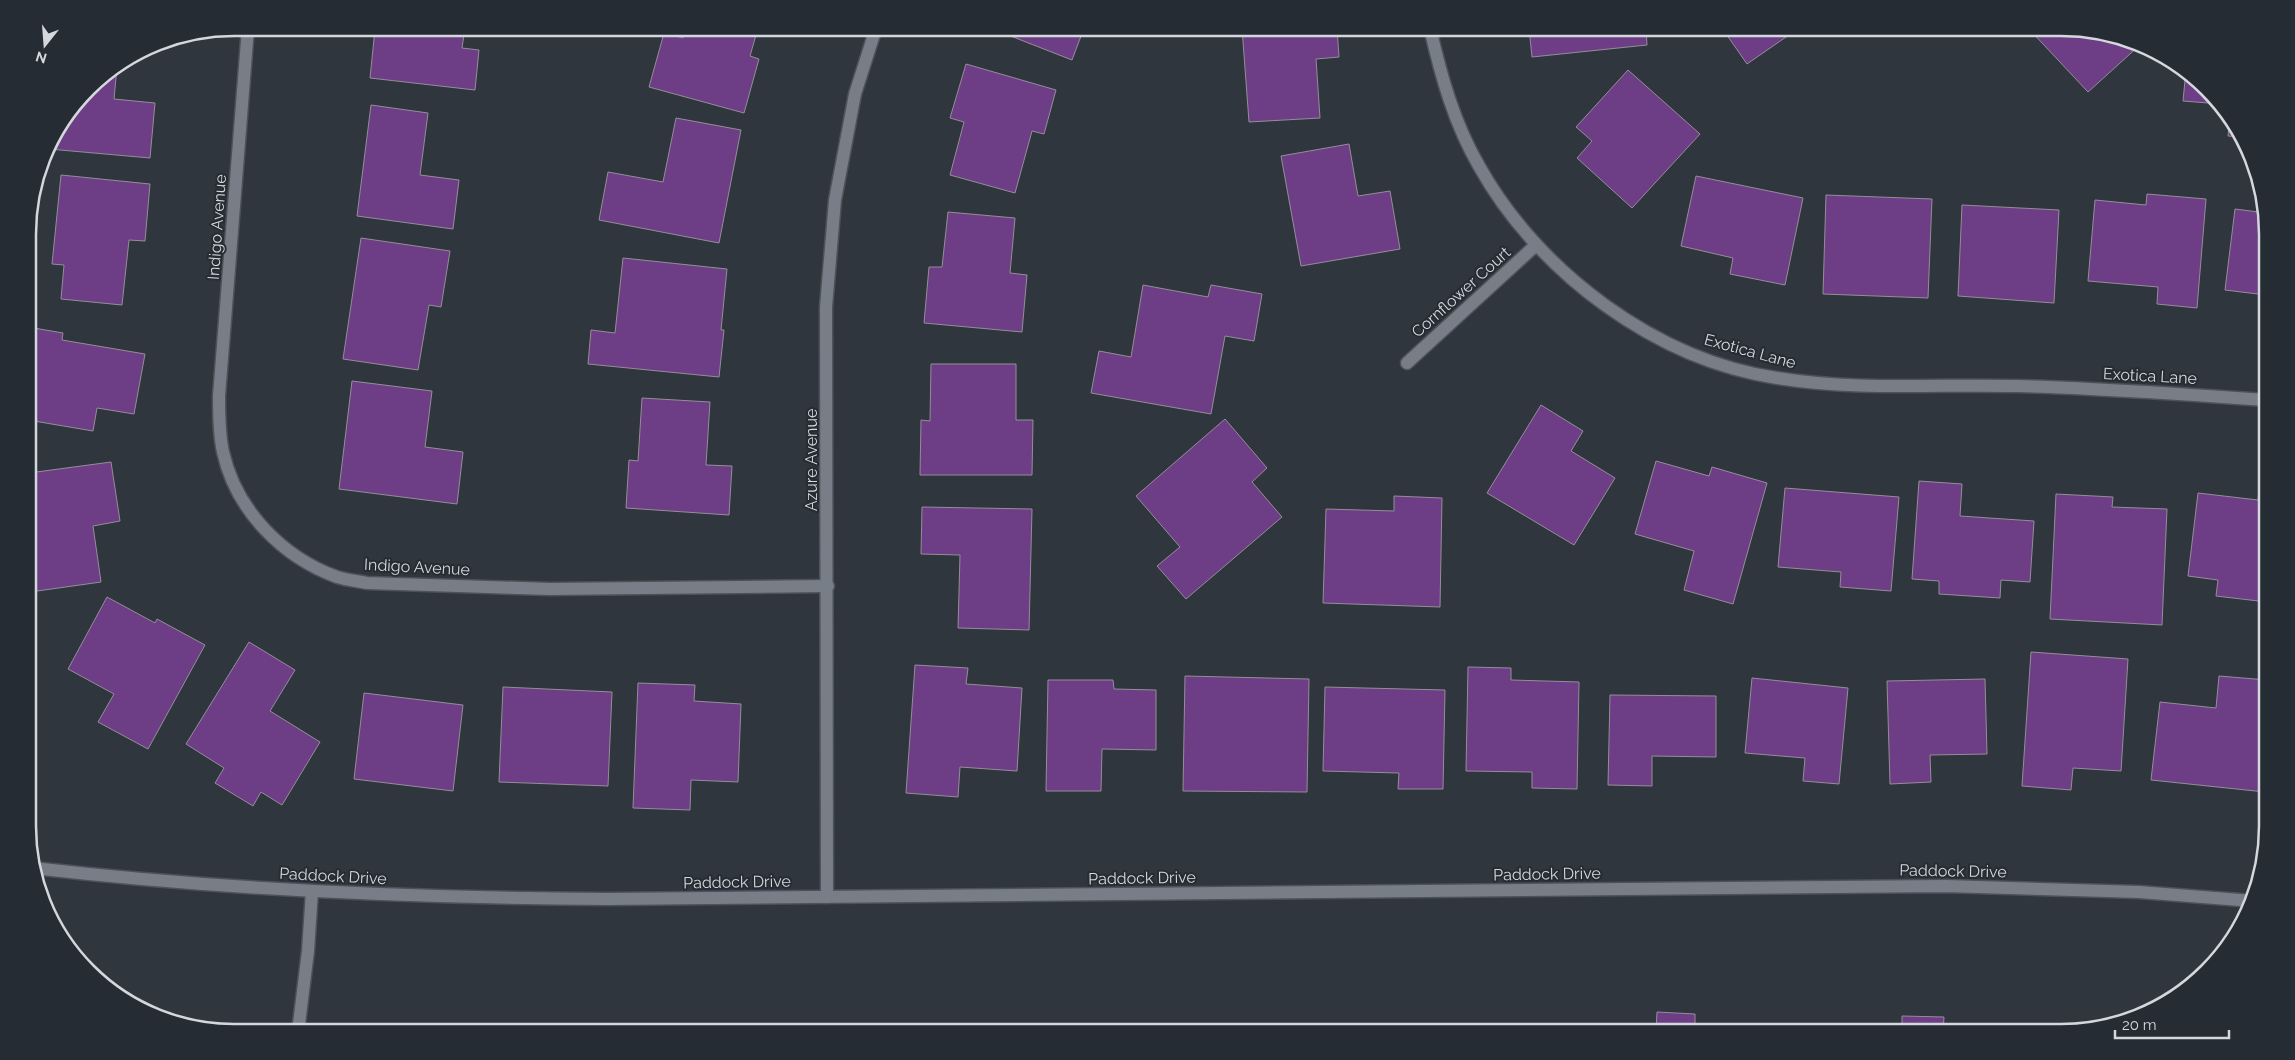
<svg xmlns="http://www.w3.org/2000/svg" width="2295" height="1060" viewBox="0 0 2295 1060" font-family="Raleway,sans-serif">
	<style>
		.building { fill: #6d3e86; stroke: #948e98 }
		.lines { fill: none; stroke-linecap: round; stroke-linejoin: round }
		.minor-casing { stroke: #4d5158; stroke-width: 15 }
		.minor { stroke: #777e87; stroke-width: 12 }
		.labels { text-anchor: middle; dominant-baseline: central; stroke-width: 4; stroke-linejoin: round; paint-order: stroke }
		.street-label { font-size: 16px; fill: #d4d8dd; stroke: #262c33 }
		.rim { fill: none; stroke: #d4d8dd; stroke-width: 2.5 }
	</style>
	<rect width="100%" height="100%" fill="#30363e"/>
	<!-- building -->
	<g class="building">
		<polygon points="358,28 465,28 462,48 479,50 475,90 370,78 375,29"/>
		<polygon points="686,28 758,28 750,56 759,59 744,113 649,87 664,33 683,38"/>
		<polygon points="1011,28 1084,28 1072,60 1008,35"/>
		<polygon points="1242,28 1337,28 1339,57 1316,59 1320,118 1249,122"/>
		<polygon points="1529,28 1646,28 1647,45 1532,57"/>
		<polygon points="1722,28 1799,28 1747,64"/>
		<polygon points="2028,28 2061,28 2141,44 2088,92"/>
		<polygon points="966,64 1056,90 1044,134 1032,131 1015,193 950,175 964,122 950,118"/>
		<polygon points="117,67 114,99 155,103 150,158 49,149 50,141 98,79"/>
		<polygon points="1628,70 1700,134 1632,208 1577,158 1592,141 1576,127"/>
		<polygon points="2186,70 2187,70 2221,104 2183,101"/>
		<polygon points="371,105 428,113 420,175 459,180 453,229 357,216"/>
		<polygon points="2230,117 2242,137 2228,136"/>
		<polygon points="676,118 741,130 719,243 599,220 608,172 663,182"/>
		<polygon points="1349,144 1358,196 1390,191 1400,249 1301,266 1281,156"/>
		<polygon points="61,175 150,184 145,241 129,240 122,305 61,299 64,265 52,264"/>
		<polygon points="1696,176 1803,198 1785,285 1730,274 1733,258 1681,246"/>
		<polygon points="2147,194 2206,199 2197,308 2157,304 2158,287 2088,281 2095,200 2146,205"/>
		<polygon points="1826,195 1932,199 1928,298 1823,294"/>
		<polygon points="1962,205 2059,210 2054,303 1958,296"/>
		<polygon points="2235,209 2266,213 2266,295 2225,290"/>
		<polygon points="948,212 1015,218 1010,273 1027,275 1022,332 924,323 929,267 942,267"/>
		<polygon points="361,238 450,251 441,307 429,305 418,370 343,359"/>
		<polygon points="623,258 727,269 721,330 724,330 719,377 588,364 591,330 615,333"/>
		<polygon points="1143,285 1208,297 1211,285 1262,294 1254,341 1225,336 1211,414 1091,393 1099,351 1131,357"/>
		<polygon points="28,327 63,333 62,340 145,354 134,414 97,408 93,431 28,420"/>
		<polygon points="931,364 1016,364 1016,420 1033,420 1032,475 920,475 921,420 930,421"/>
		<polygon points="352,381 432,391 425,447 463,452 457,504 339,489"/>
		<polygon points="642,398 710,402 706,465 732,466 729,515 626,508 629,460 638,461"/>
		<polygon points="1541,405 1583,431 1571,451 1615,478 1574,545 1487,493"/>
		<polygon points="1225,419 1267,468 1252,482 1282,517 1186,599 1157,566 1180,547 1136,496"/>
		<polygon points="1656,461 1709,476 1712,467 1767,483 1733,604 1684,590 1694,551 1635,534"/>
		<polygon points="111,462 120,521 93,526 101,582 30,592 29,473"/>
		<polygon points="1919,481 1962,484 1960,516 2034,521 2030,582 2001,580 2000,598 1939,594 1939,581 1912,579"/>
		<polygon points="1785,488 1899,497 1891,591 1840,587 1841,572 1778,567"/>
		<polygon points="2259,489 2267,490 2267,602 2216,596 2218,580 2188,576 2198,493 2258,500"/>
		<polygon points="2056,494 2113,497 2112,507 2167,509 2162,625 2050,619"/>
		<polygon points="1394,496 1442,498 1440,607 1323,603 1326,509 1394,511"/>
		<polygon points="922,507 1032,509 1029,630 958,628 960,555 921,554"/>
		<polygon points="107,597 155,623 157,619 205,645 148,749 98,722 114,694 68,669"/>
		<polygon points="249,642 295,670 270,711 320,742 282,805 261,792 253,806 215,783 224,768 186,744"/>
		<polygon points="2031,652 2128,659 2121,771 2073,768 2071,790 2022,786"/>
		<polygon points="915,665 968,668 966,684 1022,688 1017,771 960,767 958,797 906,793"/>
		<polygon points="1468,667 1511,668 1511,680 1579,682 1577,789 1532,788 1532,772 1466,771"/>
		<polygon points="1185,676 1309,679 1307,792 1183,791"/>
		<polygon points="2219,676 2267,680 2267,771 2265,792 2151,780 2160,702 2216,708"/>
		<polygon points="1752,678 1848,688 1839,784 1803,781 1805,758 1745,753"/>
		<polygon points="1985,679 1987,754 1930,755 1931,782 1890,784 1887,681"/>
		<polygon points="1048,680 1113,680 1114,689 1156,690 1156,750 1102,749 1101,791 1046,791"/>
		<polygon points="638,683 695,685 694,701 741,704 738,782 691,780 690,810 633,808"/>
		<polygon points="503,687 612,692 608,786 499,782"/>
		<polygon points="1325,687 1445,690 1443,789 1398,789 1399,773 1323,771"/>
		<polygon points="364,693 463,705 453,791 354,779"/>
		<polygon points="1610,695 1716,696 1716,757 1652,756 1652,786 1608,785"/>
		<polygon points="1657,1012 1695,1014 1695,1032 1656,1032"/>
		<polygon points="1902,1016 1944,1017 1943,1032 1902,1032"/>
	</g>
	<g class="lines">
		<!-- minor casing -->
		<g class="minor-casing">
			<g id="minor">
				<path d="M248,28L219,396C219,415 219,434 223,452C236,510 282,557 337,577C347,580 357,581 367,583L550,589L828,586"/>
				<path d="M1430,28C1441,76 1454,123 1479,166C1538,272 1656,360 1777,378C1856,391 1937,384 2017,386C2100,388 2183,394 2266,400"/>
				<polyline points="1407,363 1536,245"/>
				<path d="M33,868C224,890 415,898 606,899L1945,886L2139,892L2253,901"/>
				<polyline points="827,897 826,307 835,200 855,94 876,28"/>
				<polyline points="298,1032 308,951 312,891"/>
			</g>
		</g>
		<!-- minor -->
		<use href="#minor" class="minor"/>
	</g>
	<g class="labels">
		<!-- street labels -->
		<g class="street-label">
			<text transform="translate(217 227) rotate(-86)">Indigo Avenue</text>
			<text transform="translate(1461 292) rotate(-42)">Cornflower Court</text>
			<text transform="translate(1750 351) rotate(15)">Exotica Lane</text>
			<text transform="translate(2150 376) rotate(3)">Exotica Lane</text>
			<text transform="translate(811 460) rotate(-90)">Azure Avenue</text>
			<text transform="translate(417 567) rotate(3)">Indigo Avenue</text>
			<text transform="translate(1953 871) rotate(1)">Paddock Drive</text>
			<text transform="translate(1547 874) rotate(-1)">Paddock Drive</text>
			<text transform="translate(333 876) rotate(3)">Paddock Drive</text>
			<text transform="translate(1142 878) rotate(-1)">Paddock Drive</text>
			<text transform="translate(737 882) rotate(-1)">Paddock Drive</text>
		</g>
	</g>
	<!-- crop -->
	<path d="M0 0H2295V1060H0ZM234 36H2061A198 198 0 0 1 2259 234V826A198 198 0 0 1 2061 1024H234A198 198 0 0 1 36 826V234A198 198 0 0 1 234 36Z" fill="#262c33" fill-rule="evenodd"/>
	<path class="rim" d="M234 36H2061A198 198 0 0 1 2259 234V826A198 198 0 0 1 2061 1024H234A198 198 0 0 1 36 826V234A198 198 0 0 1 234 36Z"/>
	<!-- north arrow -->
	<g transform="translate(45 45) rotate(197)" stroke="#262c33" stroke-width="4" paint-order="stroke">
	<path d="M0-4L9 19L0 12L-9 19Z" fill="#d4d8dd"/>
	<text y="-8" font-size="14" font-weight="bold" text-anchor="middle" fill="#d4d8dd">N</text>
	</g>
	<!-- scale -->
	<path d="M2115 1030v8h114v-8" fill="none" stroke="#d4d8dd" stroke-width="2.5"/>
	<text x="2122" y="1030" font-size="15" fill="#d4d8dd" stroke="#262c33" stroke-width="4" paint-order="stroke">20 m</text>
</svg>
